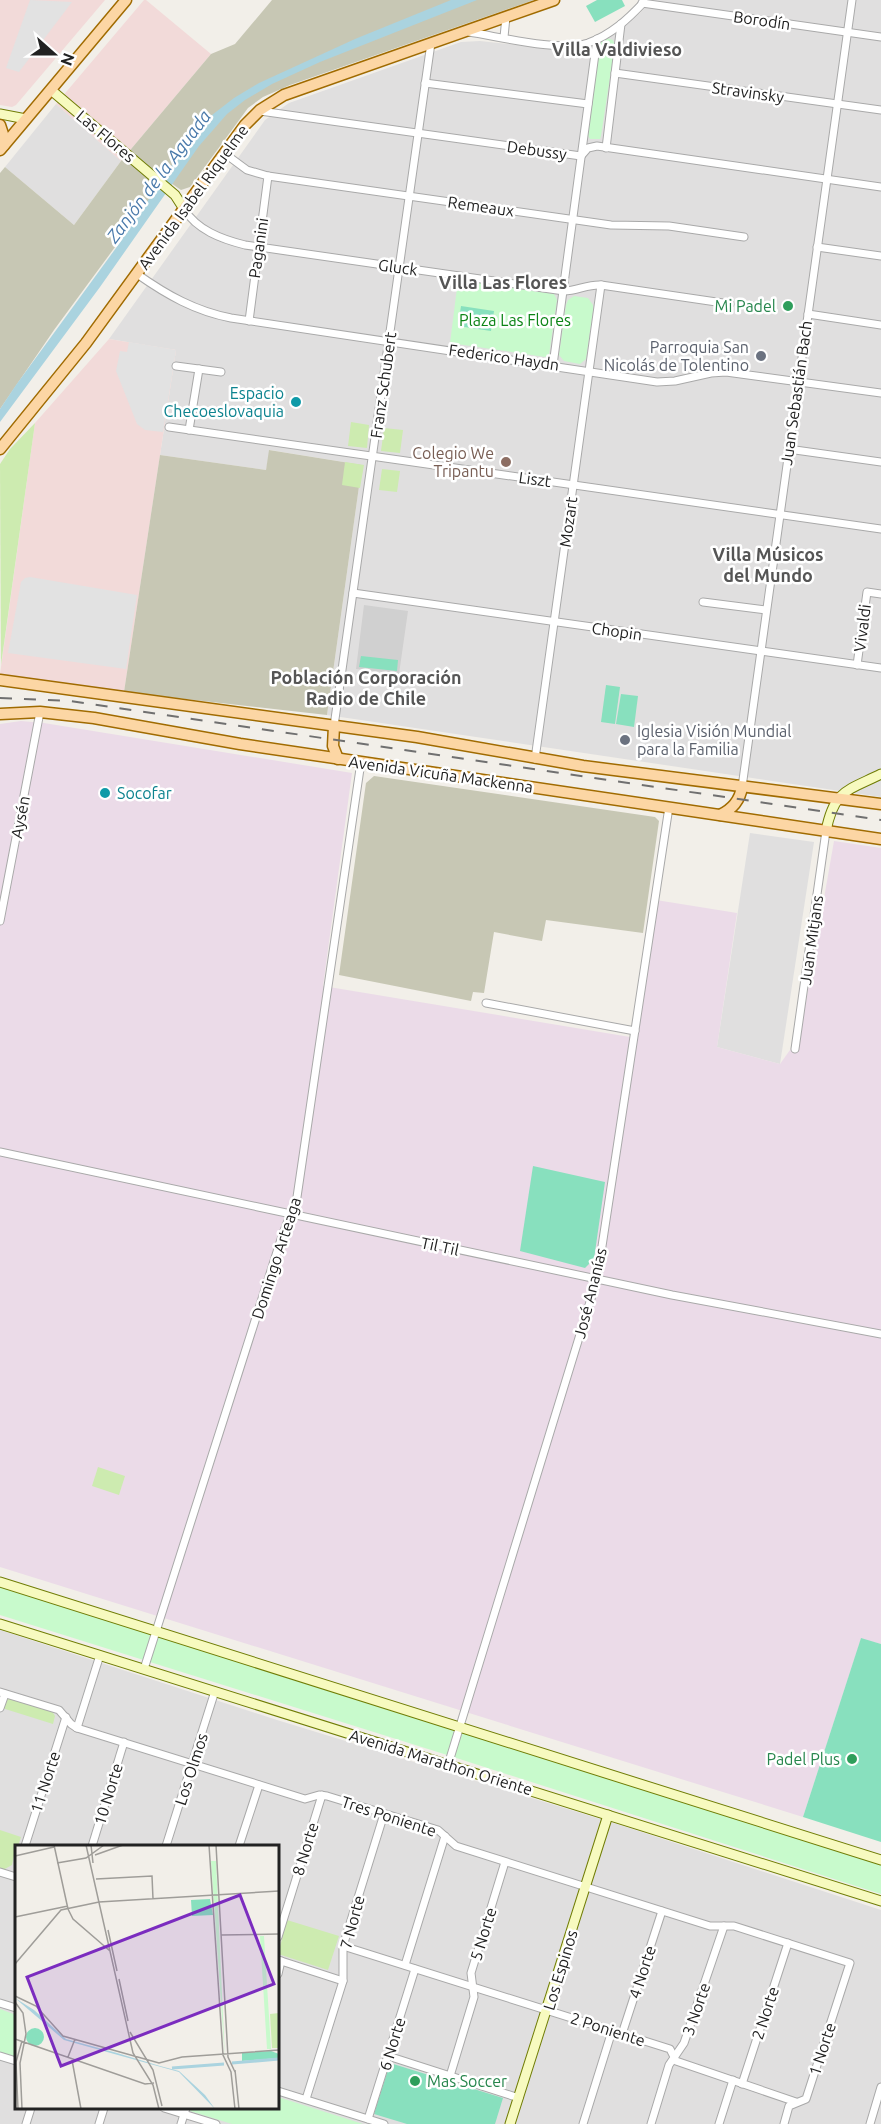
<svg xmlns="http://www.w3.org/2000/svg" width="881" height="2124" viewBox="0 0 881 2124" font-family="Ubuntu,sans-serif">
	<style>
		.residential { fill: #e0dfdf; fill-rule: evenodd }
		.commercial { fill: #f2dad9 }
		.industrial { fill: #ebdbe8 }
		.religious { fill: #d0d0d0 }
		.construction { fill: #c7c7b4 }
		.grass { fill: #cdebb0 }
		.park { fill: #c8facc }
		.pitch { fill: #88e0be }
		.parking { fill: #e2e2e2 }
		.water { fill: #aad3df }
		.lines { fill: none; stroke-linecap: round; stroke-linejoin: round }
		.street-casing { stroke: #a9a9a9; stroke-width: 9 }
		.secondary-casing { stroke: #707d05; stroke-width: 11 }
		.primary-casing { stroke: #a06b00; stroke-width: 13 }
		.street { stroke: #fff; stroke-width: 7 }
		.secondary { stroke: #f7fabf; stroke-width: 9 }
		.primary { stroke: #fcd6a4; stroke-width: 10 }
		.rail { stroke: #707070; stroke-width: 2; stroke-dasharray: 12 12; stroke-linecap: butt }
		.leisure-dot { fill: #2e9e5b; stroke: #fff; stroke-width: 2 }
		.worship-dot { fill: #6b7280; stroke: #fff; stroke-width: 2 }
		.culture-dot { fill: #0f9aa8; stroke: #fff; stroke-width: 2 }
		.education-dot { fill: #8d6e63; stroke: #fff; stroke-width: 2 }
		.labels { text-anchor: middle; dominant-baseline: central; stroke-width: 5; stroke-linejoin: round; paint-order: stroke }
		.street-label { font-size: 16px; fill: #222; stroke: #fff }
		.leisure-label { font-size: 16px; fill: #27864d; stroke: #fff; text-anchor: end }
		.park-label { font-size: 16px; fill: #0c8416; stroke: #fff }
		.worship-label { font-size: 16px; fill: #5b616d; stroke: #fff; text-anchor: end }
		.culture-label { font-size: 16px; fill: #0d838f; stroke: #fff; text-anchor: end }
		.education-label { font-size: 16px; fill: #785e54; stroke: #fff; text-anchor: end }
		.neighbourhood-label { font-size: 18px; font-weight: bold; fill: #555; stroke: #fff }
		.water-label { font-size: 18px; font-style: italic; fill: #4a7aab; stroke: #fff }
		.inset-river { fill: none; stroke: #aad3df; stroke-width: 3 }
		.inset-road { fill: none; stroke: #9f9d99; stroke-width: 1.5 }
		.view { fill: #7b2cbf; fill-opacity: 0.15; stroke: #7b2cbf; stroke-width: 3 }
		.inset-edge { fill: none; stroke: #222; stroke-width: 3 }
	</style>
	<rect width="100%" height="100%" fill="#f2efe9"/>
	<!-- residential -->
	<g class="residential">
		<polygon points="651,0 881,0 881,797 327,715 362,465 270,450 266,470 160,455 176,350 109,339 265,120 289,103 461,42 480,41 574,51 602,38 640,13"/>
		<polygon points="56,104 121,161 74,225 5,167"/>
		<polygon points="750,833 814,842 780,1064 717,1047"/>
		<path d="M0,1630L277,1720L623,1826L881,1910V2124H0ZM16,1846H278V2108H16Z"/>
	</g>
	<!-- commercial -->
	<g class="commercial">
		<polygon points="0,0 105,0 16,105 12,107 0,105"/>
		<polygon points="144,0 146,0 211,54 121,161 56,104"/>
		<polygon points="109,339 176,350 124,692 0,674 35,423"/>
	</g>
	<!-- industrial -->
	<polygon class="industrial" points="21,721 44,723 352,773 323,986 630,1037 656,900 737,913 717,1047 780,1064 800,1036 834,841 881,848 881,1644 861,1639 803,1817 0,1567 0,724"/>
	<!-- religious -->
	<polygon class="religious" points="364,605 408,611 399,674 356,669"/>
	<!-- construction -->
	<g class="construction">
		<polygon points="272,0 534,0 290,85 263,97 248,108 190,187 181,190 165,179 54,330 0,409 0,173 5,167 74,225 121,161 211,54 235,44"/>
		<polygon points="269,450 362,465 327,715 124,692 160,455 266,470"/>
		<polygon points="374,776 655,817 659,821 643,933 546,920 542,941 494,932 484,993 473,992 471,1001 339,975 366,783"/>
	</g>
	<!-- grass -->
	<g class="grass">
		<polygon points="351,422 369,425 367,448 348,446"/>
		<polygon points="35,423 1,665 0,464 10,449"/>
		<polygon points="384,428 403,430 400,453 381,451"/>
		<polygon points="345,462 364,465 360,488 342,485"/>
		<polygon points="382,469 400,471 397,492 379,490"/>
		<polygon points="98,1467 125,1476 119,1495 92,1486"/>
		<polygon points="5,1697 52,1711 55,1716 53,1724 2,1708"/>
		<polygon points="0,1830 21,1837 18,1846 16,1846 12,1865 3,1870 0,1869"/>
		<polygon points="287,1920 339,1936 328,1970 278,1954"/>
	</g>
	<!-- park -->
	<g class="park">
		<polygon points="607,38 613,40 615,45 601,136 600,139 590,139 587,134 600,43"/>
		<polygon points="458,280 554,294 557,300 549,355 545,357 450,343"/>
		<polygon points="574,296 588,298 593,305 593,311 586,359 580,364 564,361 559,355 566,305 568,300"/>
		<polygon points="0,1586 881,1864 881,1894 444,1754 0,1615"/>
		<polygon points="0,2009 16,2015 16,2057 0,2052"/>
		<polygon points="278,2097 363,2124 232,2124 180,2108 278,2108"/>
	</g>
	<!-- pitch -->
	<g class="pitch">
		<polygon points="597,0 622,0 625,6 595,22 586,6"/>
		<polygon points="461,306 494,311 491,331 458,326"/>
		<polygon points="361,656 398,660 397,671 359,667"/>
		<polygon points="606,685 620,687 615,724 601,722"/>
		<polygon points="621,694 638,696 634,727 616,724"/>
		<polygon points="533,1166 605,1182 594,1259 585,1268 520,1251"/>
		<polygon points="861,1638 881,1644 881,1842 803,1817"/>
		<polygon points="390,2063 503,2098 495,2124 407,2124 374,2114"/>
	</g>
	<!-- parking -->
	<g class="parking">
		<polygon points="30,0 72,2 19,72 6,68"/>
		<polygon points="129,342 176,350 163,432 145,430 137,424 116,371 120,351 127,352"/>
		<polygon points="30,577 137,595 126,669 8,653 21,582 25,578"/>
		<polygon points="638,731 653,733 650,758 635,756"/>
	</g>
	<!-- water -->
	<polygon class="water" points="451,0 477,0 320,62 272,84 245,100 227,114 199,146 100,287 0,422 0,409 16,385 116,248 186,144 212,115 234,98 259,83 355,39"/>
	<g class="lines">
		<!-- street casing -->
		<g class="street-casing">
			<g id="street">
				<polyline points="642,3 881,37"/>
				<path d="M469,32C501,37 558,52 588,43C611,35 628,19 644,2"/>
				<polyline points="504,37 506,17"/>
				<polyline points="615,73 881,110"/>
				<polyline points="425,83 588,104"/>
				<polyline points="260,111 581,156"/>
				<polyline points="606,148 621,24"/>
				<polyline points="224,153 247,170 268,176 611,225 669,226 744,237"/>
				<polyline points="581,156 588,148 597,146 881,187"/>
				<path d="M184,209C197,230 221,239 245,245L564,291C577,291 588,284 601,285L730,304"/>
				<polyline points="817,247 881,256"/>
				<path d="M137,274C167,295 195,311 231,318L657,382L675,381L711,373L726,372L881,393"/>
				<polyline points="808,314 881,325"/>
				<polyline points="249,321 268,176"/>
				<polyline points="553,365 597,39"/>
				<polyline points="176,366 221,372"/>
				<polyline points="169,427 881,529"/>
				<polyline points="189,430 199,369"/>
				<polyline points="788,449 881,462"/>
				<polyline points="353,593 881,668"/>
				<polyline points="703,602 766,610"/>
				<polyline points="857,665 867,592 881,594"/>
				<polyline points="334,726 431,43"/>
				<polyline points="535,759 601,285"/>
				<polyline points="742,787 852,0"/>
				<polyline points="0,921 40,712"/>
				<polyline points="486,1003 635,1031"/>
				<polyline points="795,1049 826,831"/>
				<polyline points="0,1152 672,1295 881,1334"/>
				<polyline points="144,1669 282,1236 297,1197 361,762"/>
				<polyline points="0,1692 59,1710 71,1724 77,1728 305,1799 319,1795 327,1796 438,1830 456,1846 710,1926 734,1926 850,1963 806,2099 789,2106 784,2124"/>
				<polyline points="0,1708 5,1694"/>
				<polyline points="77,1728 100,1655"/>
				<polyline points="448,1765 597,1279 669,807"/>
				<polyline points="25,1846 66,1717"/>
				<polyline points="92,1846 124,1742"/>
				<polyline points="166,1846 215,1691"/>
				<polyline points="239,1846 259,1785"/>
				<polyline points="0,1872 16,1877"/>
				<polyline points="278,1937 322,1795"/>
				<polyline points="343,1946 670,2049 676,2061 796,2102"/>
				<polyline points="278,1960 343,1981"/>
				<polyline points="405,1965 445,1836"/>
				<polyline points="278,1974 281,1961"/>
				<polyline points="0,2003 16,2008"/>
				<polyline points="622,2034 662,1911"/>
				<polyline points="0,2056 16,2061"/>
				<polyline points="388,2056 519,2098"/>
				<polyline points="450,2076 474,1997 471,1973 505,1862"/>
				<polyline points="742,2084 788,1943"/>
				<polyline points="278,2091 384,2124"/>
				<polyline points="306,2099 343,1981 343,1946 384,1814"/>
				<polyline points="164,2108 216,2124"/>
				<polyline points="368,2119 415,1969"/>
				<polyline points="26,2124 31,2108"/>
				<polyline points="99,2124 104,2108"/>
				<polyline points="181,2124 186,2108"/>
				<polyline points="583,2124 612,2031"/>
				<polyline points="651,2124 669,2065 684,2043 724,1926"/>
				<polyline points="719,2124 733,2080"/>
				<polyline points="870,2124 881,2087"/>
			</g>
		</g>
		<!-- secondary casing -->
		<g class="secondary-casing">
			<g id="secondary">
				<polyline points="51,90 175,195 184,209"/>
				<polyline points="0,114 26,119"/>
				<path d="M826,831C834,790 847,791 881,774"/>
				<polyline points="0,1582 881,1860"/>
				<polyline points="0,1624 881,1901"/>
				<polyline points="510,2124 608,1815"/>
			</g>
		</g>
		<!-- primary casing -->
		<g class="primary-casing">
			<g id="primary">
				<polyline points="0,125 3,134 4,145"/>
				<polyline points="0,150 126,0"/>
				<polyline points="0,449 86,343 245,125 260,110 284,95 554,0"/>
				<polyline points="0,680 417,737 583,766 881,804"/>
				<polyline points="0,714 40,712 94,718 240,744 881,839"/>
				<polyline points="334,726 333,746 338,759"/>
				<path d="M720,815C733,809 740,800 742,787"/>
			</g>
		</g>
		<!-- street -->
		<use href="#street" class="street"/>
		<!-- secondary -->
		<use href="#secondary" class="secondary"/>
		<!-- primary -->
		<use href="#primary" class="primary"/>
		<!-- rail -->
		<polyline class="rail" points="0,698 70,701 881,820"/>
	</g>
	<!-- markers -->
	<g class="leisure-dot">
		<circle cx="788" cy="306" r="6"/>
		<circle cx="852" cy="1759" r="6"/>
		<circle cx="415" cy="2081" r="6"/>
	</g>
	<g class="worship-dot">
		<circle cx="761" cy="356" r="6"/>
		<circle cx="625" cy="740" r="6"/>
	</g>
	<g class="culture-dot">
		<circle cx="296" cy="402" r="6"/>
		<circle cx="105" cy="793" r="6"/>
	</g>
	<circle class="education-dot" cx="506" cy="462" r="6"/>
	<g class="labels">
		<!-- street labels -->
		<g class="street-label">
			<text transform="translate(762 20) rotate(8)">Borodín</text>
			<text transform="translate(748 92) rotate(8)">Stravinsky</text>
			<text transform="translate(106 136) rotate(40)">Las Flores</text>
			<text transform="translate(537 150) rotate(8)">Debussy</text>
			<text transform="translate(193 197) rotate(-54)">Avenida Isabel Riquelme</text>
			<text transform="translate(481 206) rotate(8)">Remeaux</text>
			<text transform="translate(258 248) rotate(-82)">Paganini</text>
			<text transform="translate(398 267) rotate(8)">Gluck</text>
			<text transform="translate(504 357) rotate(8)">Federico Haydn</text>
			<text transform="translate(383 385) rotate(-82)">Franz Schubert</text>
			<text transform="translate(796 393) rotate(-82)">Juan Sebastián Bach</text>
			<text transform="translate(535 479) rotate(8)">Liszt</text>
			<text transform="translate(568 522) rotate(-82)">Mozart</text>
			<text transform="translate(862 628) rotate(-83)">Vivaldi</text>
			<text transform="translate(617 631) rotate(8)">Chopin</text>
			<text transform="translate(441 774) rotate(8)">Avenida Vicuña Mackenna</text>
			<text transform="translate(20 817) rotate(-79)">Aysén</text>
			<text transform="translate(811 940) rotate(-82)">Juan Mitjans</text>
			<text transform="translate(440 1246) rotate(12)">Til Til</text>
			<text transform="translate(276 1258) rotate(-72)">Domingo Arteaga</text>
			<text transform="translate(590 1293) rotate(-76)">José Ananías</text>
			<text transform="translate(441 1762) rotate(17)">Avenida Marathon Oriente</text>
			<text transform="translate(191 1769) rotate(-72)">Los Olmos</text>
			<text transform="translate(45 1782) rotate(-72)">11 Norte</text>
			<text transform="translate(108 1794) rotate(-73)">10 Norte</text>
			<text transform="translate(389 1816) rotate(18)">Tres Poniente</text>
			<text transform="translate(305 1849) rotate(-73)">8 Norte</text>
			<text transform="translate(352 1922) rotate(-75)">7 Norte</text>
			<text transform="translate(483 1934) rotate(-73)">5 Norte</text>
			<text transform="translate(560 1970) rotate(-73)">Los Espinos</text>
			<text transform="translate(642 1972) rotate(-72)">4 Norte</text>
			<text transform="translate(696 2009) rotate(-71)">3 Norte</text>
			<text transform="translate(765 2013) rotate(-72)">2 Norte</text>
			<text transform="translate(608 2029) rotate(18)">2 Poniente</text>
			<text transform="translate(392 2044) rotate(-73)">6 Norte</text>
			<text transform="translate(822 2049) rotate(-72)">1 Norte</text>
		</g>
		<!-- leisure labels -->
		<g class="leisure-label">
			<text x="776" y="306">Mi Padel</text>
			<text x="840" y="1759">Padel Plus</text>
			<text x="427" y="2081" text-anchor="start">Mas Soccer</text>
		</g>
		<!-- park labels -->
		<g class="park-label">
			<text x="515" y="320">Plaza Las Flores</text>
		</g>
		<!-- worship labels -->
		<g class="worship-label">
			<text x="749" y="347">Parroquia San<tspan x="749" dy="18">Nicolás de Tolentino</tspan></text>
			<text x="637" y="731" text-anchor="start">Iglesia Visión Mundial<tspan x="637" dy="18">para la Familia</tspan></text>
		</g>
		<!-- culture labels -->
		<g class="culture-label">
			<text x="284" y="393">Espacio<tspan x="284" dy="18">Checoeslovaquia</tspan></text>
			<text x="117" y="793" text-anchor="start">Socofar</text>
		</g>
		<!-- education labels -->
		<g class="education-label">
			<text x="494" y="453">Colegio We<tspan x="494" dy="18">Tripantu</tspan></text>
		</g>
		<!-- neighbourhood labels -->
		<g class="neighbourhood-label">
			<text x="617" y="49">Villa Valdivieso</text>
			<text x="503" y="282">Villa Las Flores</text>
			<text x="768" y="554">Villa Músicos<tspan x="768" dy="21">del Mundo</tspan></text>
			<text x="366" y="677">Población Corporación<tspan x="366" dy="21">Radio de Chile</tspan></text>
		</g>
		<!-- water labels -->
		<g class="water-label">
			<text transform="translate(158 176) rotate(-53)">Zanjón de la Aguada</text>
		</g>
	</g>
	<!-- overview -->
	<g transform="translate(15 1845)">
		<rect width="264" height="264" fill="#f2efe9"/>
		<path d="M264,168V203H257L255,169Z" fill="#cdebb0"/>
		<path d="M196,16H201L210,215ZM245,91H249L256,204H252Z" fill="#c8facc"/>
		<path d="M195,54L198,70L177,71L176,55ZM11 192a9 9 0 1 1 18 0a9 9 0 1 1-18 0ZM256,206L264,209V213L227,216V208Z" fill="#88e0be"/>
		<path d="M0,153L19,165L51,194L102,208L145,221L164,226L190,250L200,264L164,227L49,195Z" fill="#aad3df"/>
		<path class="inset-river" d="M217,218L264,214M157,223L209,219"/>
		<path class="inset-road" d="M39,0L53,64M71,0L118,208L138,240L144,264M76,0L78,18M194,0L208,210L216,227L220,264M201,0L213,212L220,227M80,10L108,0M0,11L39,2M42,18L71,13L89,0M81,34L137,31L138,54M53,64L58,74L95,106M0,72L53,61M93,85L102,126M206,90L264,89M0,119L46,65L84,57L264,46M104,134L113,176M0,151L21,161L48,191L144,218L167,212L264,205M0,157L8,168L11,189L5,218L7,264M115,187L138,225L147,261M0,194L130,239L139,238M53,212L60,194M57,215L66,264M220,225L224,264M3,264L1,217L7,196"/>
		<path class="view" d="M225,50L259,139L46,221L12,132Z"/>
		<rect width="264" height="264" class="inset-edge"/>
	</g>
	<!-- north arrow -->
	<g transform="translate(54 54) rotate(111)" stroke="#ffffff" stroke-width="4.5" paint-order="stroke">
	<path d="M0-4.5L10 22L0 15L-10 22Z" fill="#222222"/>
	<text y="-9" font-size="16" font-weight="bold" text-anchor="middle" fill="#222222">N</text>
	</g>
</svg>
